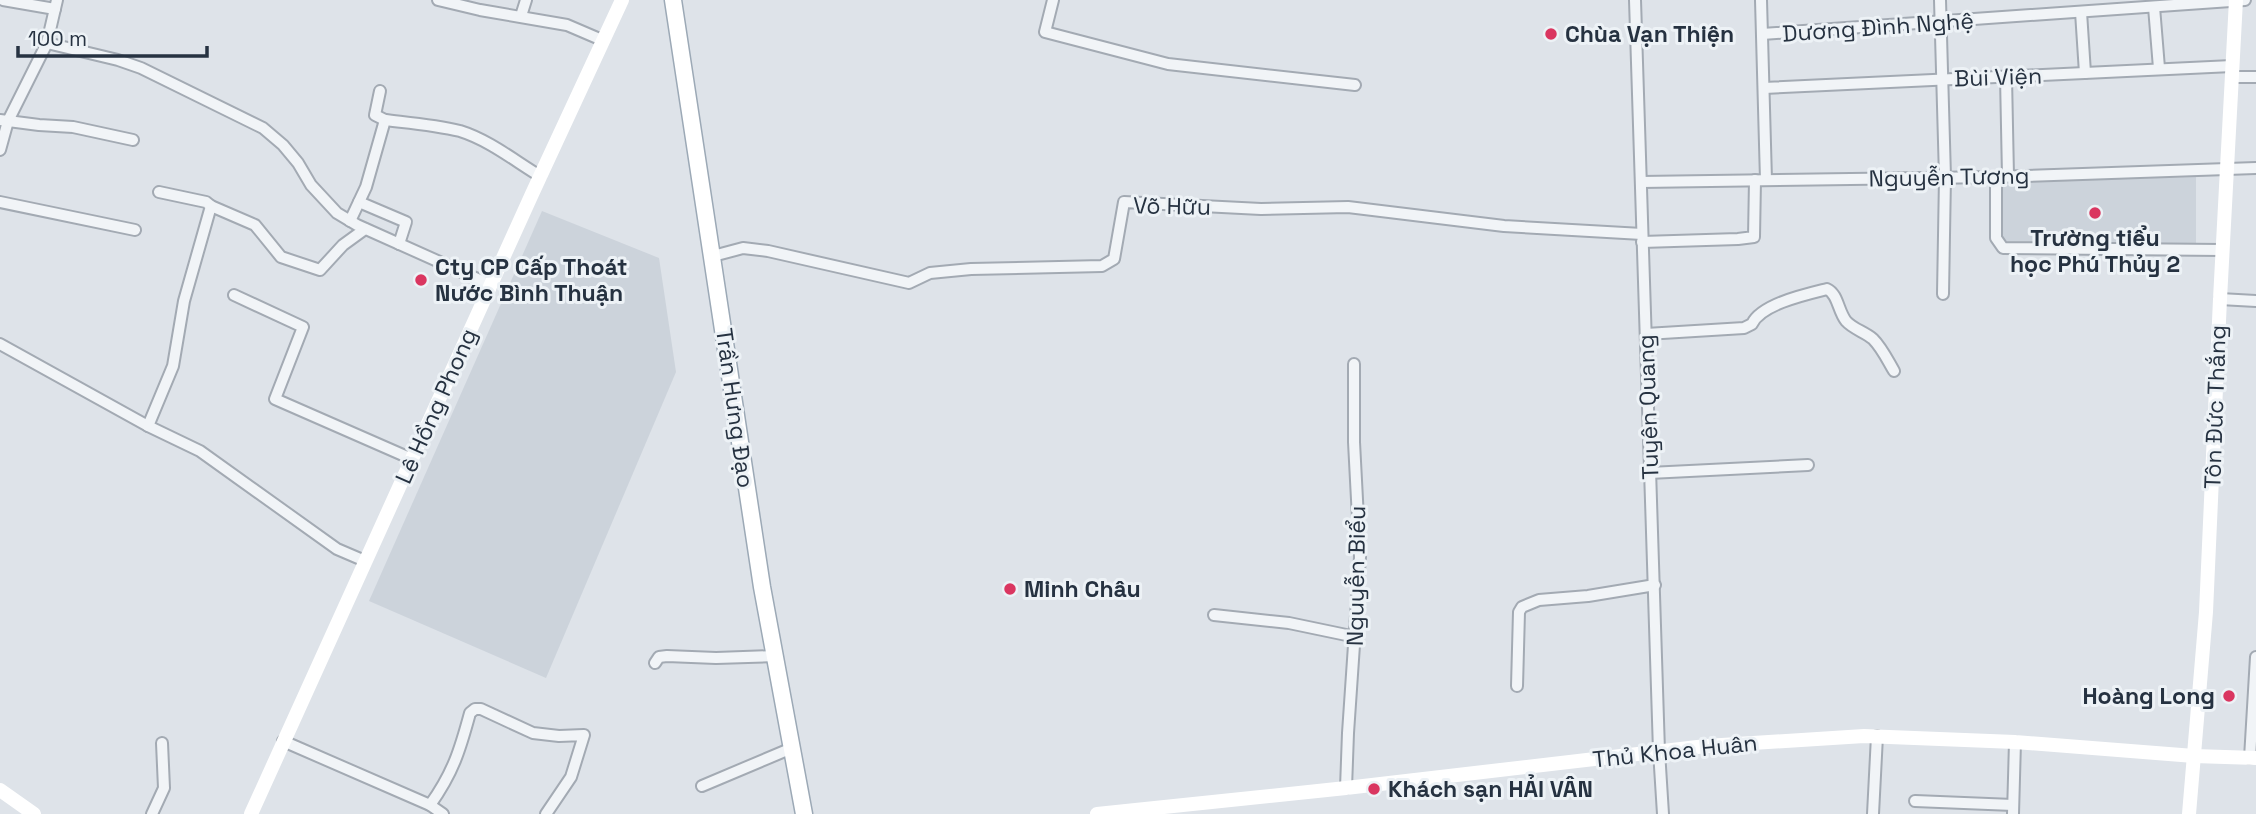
<svg xmlns="http://www.w3.org/2000/svg" width="2256" height="814" viewBox="0 0 2256 814" font-family="'Space Grotesk',sans-serif">
	<style>
		.built { fill: #ccd3db }
		.lines { fill: none; stroke-linecap: round; stroke-linejoin: round }
		.street-casing { stroke: #a3aab3; stroke-width: 14 }
		.primary-casing { stroke: #9ca9b6; stroke-width: 19 }
		.street { stroke: #f1f4f7; stroke-width: 10 }
		.secondary { stroke: #fff; stroke-width: 14 }
		.primary { stroke: #fff; stroke-width: 16 }
		.poi-dot { fill: #da3660; stroke: #edf2f6; stroke-width: 2.5 }
		.labels { text-anchor: middle; dominant-baseline: central; stroke-width: 6; stroke-linejoin: round; paint-order: stroke }
		.street-label { font-size: 23px; fill: #263241; stroke: #edf2f6 }
		.poi-label { font-size: 23px; font-weight: bold; fill: #263241; stroke: #edf2f6; text-anchor: start }
	</style>
	<rect width="100%" height="100%" fill="#dee3e9"/>
	<!-- built -->
	<g class="built">
		<polygon points="2196,177 2196,248 1996,244 1995,182"/>
		<polygon points="542,211 659,258 676,372 546,678 369,601"/>
	</g>
	<g class="lines">
		<!-- street casing -->
		<g class="street-casing">
			<g id="street">
				<polyline points="3,0 55,9"/>
				<polyline points="438,0 480,10 567,25 602,40"/>
				<polyline points="1053,0 1045,32 1168,64 1355,85"/>
				<polyline points="1635,0 1659,751 1663,814"/>
				<polyline points="1761,0 1766,180"/>
				<polyline points="1940,0 1945,177 1943,294"/>
				<polyline points="2154,7 2159,68"/>
				<polyline points="2081,12 2085,73"/>
				<polyline points="521,16 526,0"/>
				<polyline points="1762,34 2245,0"/>
				<polyline points="47,43 118,60 141,68 263,128 283,145 298,163 311,185 337,213 357,225 491,285"/>
				<polyline points="2006,77 2008,176"/>
				<polyline points="2232,77 2256,77"/>
				<polyline points="1764,88 2232,66"/>
				<polyline points="380,91 375,115 385,120"/>
				<polyline points="0,120 39,125 73,127 133,140"/>
				<polyline points="0,150 8,121 47,43 57,0"/>
				<polyline points="1996,177 1996,238 2003,248 2222,250"/>
				<polyline points="1641,182 1996,177 2256,168"/>
				<polyline points="0,202 135,230"/>
				<polyline points="359,202 406,222 399,244"/>
				<polyline points="211,206 255,225 281,257 320,270 343,245 365,229"/>
				<path d="M350,221L366,187L385,120C410,123 435,125 460,131C489,140 515,161 540,176"/>
				<polyline points="1642,242 1738,239 1754,237 1755,180"/>
				<polyline points="713,256 743,248 768,251 909,283 930,273 971,269 1102,266 1114,259 1124,202 1261,209 1348,207 1504,226 1642,234"/>
				<polyline points="234,295 303,327 275,399 412,459"/>
				<polyline points="2220,299 2256,301"/>
				<path d="M1646,334L1744,328L1752,324C1761,304 1807,294 1827,289C1838,294 1838,311 1846,321C1853,329 1865,332 1873,339C1882,348 1888,361 1894,371"/>
				<polyline points="0,344 148,426 200,451 337,549 365,561"/>
				<polyline points="148,426 173,366 184,301 211,206 206,202 159,192"/>
				<polyline points="1649,473 1808,465"/>
				<polyline points="1214,615 1289,623 1356,637"/>
				<polyline points="655,663 659,657 667,656 716,658 775,656"/>
				<polyline points="1517,686 1519,612 1522,607 1539,600 1588,596 1655,585"/>
				<polyline points="283,741 430,805 443,814"/>
				<polyline points="2250,758 2256,657"/>
				<polyline points="702,786 792,748"/>
				<polyline points="1346,788 1348,733 1360,557 1354,442 1354,364"/>
				<polyline points="1915,801 2013,805"/>
				<path d="M430,805C453,773 460,750 470,713L475,709H481L533,733L559,736L584,735L571,777L546,814"/>
				<polyline points="152,814 164,788 162,743"/>
				<polyline points="1873,814 1877,736"/>
				<polyline points="2013,814 2015,742"/>
			</g>
		</g>
		<!-- primary casing -->
		<g class="primary-casing">
			<polyline id="primary" points="673,0 762,587 804,814"/>
		</g>
		<!-- street -->
		<use href="#street" class="street"/>
		<!-- secondary -->
		<g class="secondary">
			<polyline points="0,790 34,814"/>
			<polyline points="251,814 532,194 622,0"/>
			<polyline points="1097,814 1346,788 1706,746 1864,736 2015,742 2194,756 2256,758"/>
			<polyline points="2189,814 2206,612 2220,299 2236,0"/>
		</g>
		<!-- primary -->
		<use href="#primary" class="primary"/>
	</g>
	<!-- markers -->
	<g class="poi-dot">
		<circle cx="1551" cy="34" r="7"/>
		<circle cx="2095" cy="213" r="7"/>
		<circle cx="421" cy="280" r="7"/>
		<circle cx="1010" cy="589" r="7"/>
		<circle cx="2229" cy="696" r="7"/>
		<circle cx="1374" cy="789" r="7"/>
	</g>
	<g class="labels">
		<!-- street labels -->
		<g class="street-label">
			<text transform="translate(1878 27) rotate(-4)">Dương Đình Nghệ</text>
			<text transform="translate(1998 77) rotate(-2)">Bùi Viện</text>
			<text transform="translate(1949 177) rotate(-1)">Nguyễn Tương</text>
			<text transform="translate(1172 206) rotate(1)">Võ Hữu</text>
			<text transform="translate(436 406) rotate(-66)">Lê Hồng Phong</text>
			<text transform="translate(1648 407) rotate(-92)">Tuyên Quang</text>
			<text transform="translate(2215 407) rotate(-88)">Tôn Đức Thắng</text>
			<text transform="translate(735 408) rotate(82)">Trần Hưng Đạo</text>
			<text transform="translate(1356 576) rotate(-89)">Nguyễn Biểu</text>
			<text transform="translate(1675 751) rotate(-6)">Thủ Khoa Huân</text>
		</g>
		<!-- poi labels -->
		<g class="poi-label">
			<text x="1565" y="34">Chùa Vạn Thiện</text>
			<text x="2095" y="238" text-anchor="middle">Trường tiểu<tspan x="2095" dy="26">học Phú Thủy 2</tspan></text>
			<text x="435" y="267">Cty CP Cấp Thoát<tspan x="435" dy="26">Nước Bình Thuận</tspan></text>
			<text x="1024" y="589">Minh Châu</text>
			<text x="2215" y="696" text-anchor="end">Hoàng Long</text>
			<text x="1388" y="789">Khách sạn HẢI VÂN</text>
		</g>
	</g>
	<!-- scale -->
	<path d="M18 46v10h189v-10" fill="none" stroke="#263241" stroke-width="3.5"/>
	<text x="28" y="46" font-size="21" fill="#263241" stroke="#edf2f6" stroke-width="5" paint-order="stroke">100 m</text>
</svg>
